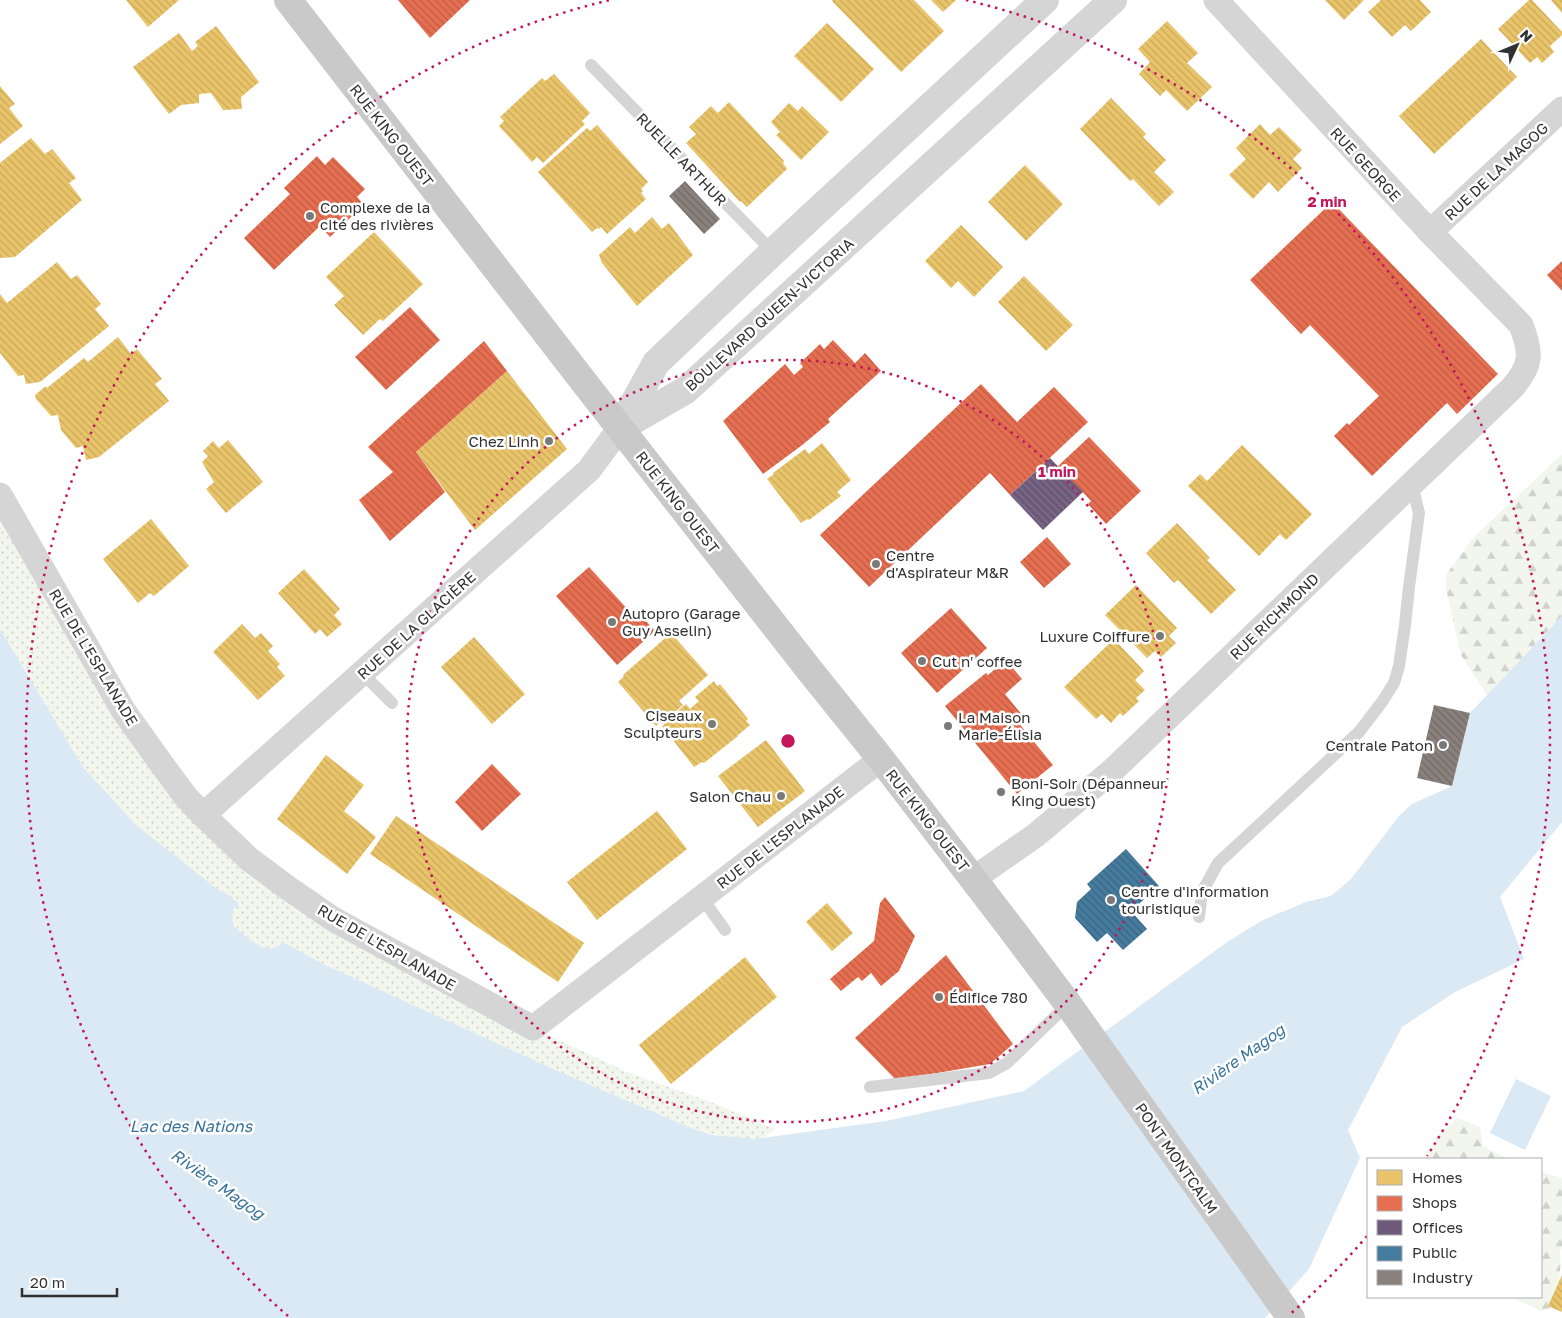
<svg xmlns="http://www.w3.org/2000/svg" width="1562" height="1318" viewBox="0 0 1562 1318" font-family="'Golos Text',sans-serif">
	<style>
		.grass { fill: url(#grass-dots) }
		.forest { fill: url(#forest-firs) }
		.water { fill: #dae9f4 }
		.homes { fill: url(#homes-back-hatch) }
		.shops { fill: url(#shops-back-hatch) }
		.offices { fill: url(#offices-back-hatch) }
		.public { fill: url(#public-back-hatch) }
		.industry { fill: url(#industry-back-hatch) }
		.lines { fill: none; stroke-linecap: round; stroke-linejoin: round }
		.service { stroke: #d5d5d5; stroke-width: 12 }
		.minor { stroke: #d5d5d5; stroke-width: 25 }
		.tertiary { stroke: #d5d5d5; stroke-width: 28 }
		.primary { stroke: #c9c9c9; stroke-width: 28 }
		.ring { fill: none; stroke: #c2185b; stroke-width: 2.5; stroke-dasharray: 2.5 5 }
		.poi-dot { fill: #797979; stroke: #fff; stroke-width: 2 }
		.labels { text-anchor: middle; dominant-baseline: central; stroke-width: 5; stroke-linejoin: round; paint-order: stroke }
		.street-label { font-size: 15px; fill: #313131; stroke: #fff }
		.poi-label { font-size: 15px; fill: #313131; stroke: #fff; text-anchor: start }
		.water-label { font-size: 16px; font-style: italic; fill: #38739b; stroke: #fff }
		.centre { fill: #c2185b; stroke: #fff; stroke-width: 2.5 }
		.ring-label { font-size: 15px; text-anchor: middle; font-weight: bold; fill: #c2185b; stroke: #fff; stroke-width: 5; stroke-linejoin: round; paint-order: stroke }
	</style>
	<defs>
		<pattern id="grass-dots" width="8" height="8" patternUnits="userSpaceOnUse" patternTransform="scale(1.25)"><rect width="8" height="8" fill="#f2f6ed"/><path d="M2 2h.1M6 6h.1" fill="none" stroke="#d0d3cc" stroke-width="1.8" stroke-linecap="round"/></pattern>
		<pattern id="forest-firs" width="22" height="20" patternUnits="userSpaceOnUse" patternTransform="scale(1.25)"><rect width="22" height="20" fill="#f2f6ed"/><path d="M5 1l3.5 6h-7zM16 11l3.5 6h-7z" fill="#d0d3cc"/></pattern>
		<pattern id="homes-back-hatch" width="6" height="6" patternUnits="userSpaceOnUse" patternTransform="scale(1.25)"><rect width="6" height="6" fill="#e9c46a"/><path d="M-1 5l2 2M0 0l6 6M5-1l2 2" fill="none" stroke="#c8a95c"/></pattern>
		<pattern id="shops-back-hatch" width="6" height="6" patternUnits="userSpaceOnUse" patternTransform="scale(1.25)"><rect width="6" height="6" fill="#e76f51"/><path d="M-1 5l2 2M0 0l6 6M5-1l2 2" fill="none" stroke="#bc5c44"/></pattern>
		<pattern id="offices-back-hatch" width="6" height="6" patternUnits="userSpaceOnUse" patternTransform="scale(1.25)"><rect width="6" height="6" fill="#6d597a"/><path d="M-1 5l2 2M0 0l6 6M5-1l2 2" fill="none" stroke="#82738c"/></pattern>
		<pattern id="public-back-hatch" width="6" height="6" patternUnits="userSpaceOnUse" patternTransform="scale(1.25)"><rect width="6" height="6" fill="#457b9d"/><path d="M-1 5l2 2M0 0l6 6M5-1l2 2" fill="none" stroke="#3a6581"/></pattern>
		<pattern id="industry-back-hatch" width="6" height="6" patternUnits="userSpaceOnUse" patternTransform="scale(1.25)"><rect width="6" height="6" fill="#8a817c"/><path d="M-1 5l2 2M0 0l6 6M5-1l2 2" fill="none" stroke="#716a66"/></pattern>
	</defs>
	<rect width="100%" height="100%" fill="#fff"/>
	<!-- grass -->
	<path class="grass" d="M0,495L123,710L249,859L533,1028L627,1072L716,1104L775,1129C771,1132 767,1136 762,1138C744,1143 709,1134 691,1128L560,1072L321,963L283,942C270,956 251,944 240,932C238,929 234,925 233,922C232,919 233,914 233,910L238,904L229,895L220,891L137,826L83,767L0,629Z"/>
	<!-- forest -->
	<g class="forest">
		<polygon points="1562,454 1562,616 1487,695 1461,655 1446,589 1446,575 1472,539"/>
		<polygon points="1458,1118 1480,1127 1483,1146 1508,1159 1426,1159 1436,1137"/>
		<path d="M1541,1172L1562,1178V1246L1560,1251C1562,1272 1558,1290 1550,1308L1541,1311L1511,1297H1541Z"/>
	</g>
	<!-- water -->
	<g class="water">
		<path d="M1562,616V822L1500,897L1524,959L1455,992L1402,1027L1348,1130L1360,1158L1309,1269L1265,1318H0V629L83,767L137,826L220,891L229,895L239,904L233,910C233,914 232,919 233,923C234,927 241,932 244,935C255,945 271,955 283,942L321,963L560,1072L691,1128L712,1135L755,1139L886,1121L1024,1091L1227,942L1263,920L1306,902L1331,896L1351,879L1399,816L1412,804L1452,786L1470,713Z"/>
		<polygon points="1516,1079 1551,1096 1525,1150 1490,1133"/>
	</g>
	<!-- homes -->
	<g class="homes">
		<polygon points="126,0 179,0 148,27"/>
		<polygon points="833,0 914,0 944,31 901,72 832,1"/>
		<polygon points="931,0 956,0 943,12"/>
		<polygon points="1325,0 1364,0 1344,20"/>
		<polygon points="1381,0 1420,0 1431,12 1411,31 1405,25 1392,37 1368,12"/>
		<polygon points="1529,0 1532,0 1562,32 1562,35 1550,46 1554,52 1542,63 1537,57 1530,63 1498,29"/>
		<polygon points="1551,0 1562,0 1562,13"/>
		<polygon points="1167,21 1198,53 1187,63 1212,87 1187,111 1166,90 1160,96 1139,74 1150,62 1138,49"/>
		<polygon points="827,23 874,69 841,102 794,56"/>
		<polygon points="216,26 259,82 241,97 242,109 223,110 211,93 199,94 199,103 181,105 169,114 133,67 179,33 192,51 198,46 195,42"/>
		<polygon points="1481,39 1517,77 1434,154 1399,116"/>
		<polygon points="554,74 590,113 582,121 585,124 543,163 537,157 532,162 499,126 504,121 500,117 542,78 545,81"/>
		<polygon points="0,86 15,104 9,108 23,126 0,144"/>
		<polygon points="1111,98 1146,134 1143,137 1166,160 1154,172 1174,192 1159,206 1133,179 1130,181 1080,129"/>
		<polygon points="729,102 784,161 783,163 787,169 747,207 741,201 740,202 686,143 696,134 689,127 711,106 718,113"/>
		<polygon points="789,103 798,111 802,106 829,132 801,160 776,135 780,132 771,122"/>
		<polygon points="1260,124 1270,135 1279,127 1302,150 1293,159 1302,168 1278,192 1269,182 1253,199 1229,175 1246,159 1236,148"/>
		<polygon points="597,125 648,182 641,189 643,191 641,193 646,199 607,234 601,227 599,229 597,228 592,232 538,172 587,128 590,131"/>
		<polygon points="31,138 45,154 52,149 76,178 69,183 82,200 15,257 0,258 0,163"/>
		<polygon points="1025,165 1063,204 1026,241 988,202"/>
		<polygon points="652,217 662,229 669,223 693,255 637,306 602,263 599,255 630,227 635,233"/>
		<polygon points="961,225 1003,267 974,297 958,281 951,288 925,261"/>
		<polygon points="374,232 423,284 383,321 380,319 363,335 334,305 344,296 326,277"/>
		<polygon points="57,262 71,279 77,275 101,304 95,309 109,326 40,382 26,384 24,375 18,376 0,353 0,294 7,303"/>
		<polygon points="1024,276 1073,325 1046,351 998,302"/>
		<polygon points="118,337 131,354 137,349 162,379 155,384 169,401 99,457 86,460 83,446 76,448 61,430 58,415 51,416 36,399 35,395 46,386 47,388 84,358 88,362"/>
		<polygon points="507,371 567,449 475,530 416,452"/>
		<polygon points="228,440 263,482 226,513 206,489 214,482 202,462 208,456 203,451 213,441 219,448"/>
		<polygon points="822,443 851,480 837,492 841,496 809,520 807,519 801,523 767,479 774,474 773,473 805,449 809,454"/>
		<polygon points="1242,445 1312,514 1286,540 1280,534 1259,556 1188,486 1200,474 1207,481"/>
		<polygon points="151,519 189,566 154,596 150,593 138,603 103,559"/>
		<polygon points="1177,523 1210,558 1207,560 1236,590 1211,614 1178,580 1174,583 1146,553"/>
		<polygon points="304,569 340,609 334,615 342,624 327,637 320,629 315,634 278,593"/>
		<polygon points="1136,585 1177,628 1169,636 1176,643 1161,657 1155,651 1147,658 1105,615"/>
		<polygon points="242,624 255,638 261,633 273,646 268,651 280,664 277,667 285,676 258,700 213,652"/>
		<polygon points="671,633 708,675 679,701 683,705 663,722 662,720 656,726 618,682 624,676 623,675"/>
		<polygon points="474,637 525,694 492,724 441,667"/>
		<polygon points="1114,639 1144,671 1135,680 1145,690 1136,698 1139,701 1123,716 1120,713 1111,723 1102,714 1096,719 1064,687"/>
		<polygon points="714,681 717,686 720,684 748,719 746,721 750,725 737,736 738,736 704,763 702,762 694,767 662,726 669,721 668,719 686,704 690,709 699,701 695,697"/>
		<polygon points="766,740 805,791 758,827 718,776"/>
		<polygon points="326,755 364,785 344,811 376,837 347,874 277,819"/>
		<polygon points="657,811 687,849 597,920 567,882"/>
		<polygon points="396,816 584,943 558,982 370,854"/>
		<polygon points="827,903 853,933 832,951 806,922"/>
		<polygon points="745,957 777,997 671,1084 639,1045"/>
		<polygon points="1562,1275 1562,1312 1548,1306"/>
	</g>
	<!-- shops -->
	<g class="shops">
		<polygon points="398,0 470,0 430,38"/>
		<polygon points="317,156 325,165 333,157 365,189 357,197 364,205 330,237 320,226 274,270 244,238 290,194 284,188"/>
		<polygon points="1332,202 1498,374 1457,414 1447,403 1372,476 1334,436 1347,423 1349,425 1379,396 1310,325 1301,334 1250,280"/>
		<polygon points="1562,261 1562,291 1547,275"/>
		<polygon points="410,307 440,340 386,390 355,357"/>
		<polygon points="833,340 855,363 865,353 881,371 828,419 830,422 801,446 763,474 723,421 785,364 794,375 803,367 800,363 820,344 824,349"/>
		<polygon points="484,341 507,371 416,452 445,492 390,541 359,500 393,472 368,447"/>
		<polygon points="981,384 1017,422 1054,387 1088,422 1010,495 990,473 869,587 820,535"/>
		<polygon points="1089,437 1141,491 1106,524 1088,504 1091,501 1058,466"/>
		<polygon points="1047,537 1071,564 1044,588 1020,562"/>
		<polygon points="589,567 631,613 635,609 655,631 617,665 556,596"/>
		<polygon points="951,608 987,648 937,693 901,653"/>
		<polygon points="1006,660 1022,679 1005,694 1023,716 1017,721 1053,765 1017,794 945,706 986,673 988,675"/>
		<polygon points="492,764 521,794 482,831 455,802"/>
		<polygon points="885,897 915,936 899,971 881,986 871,973 862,981 858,977 841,991 830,979 874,941 880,903"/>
		<polygon points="946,955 1013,1044 990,1064 896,1080 855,1038"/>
	</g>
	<!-- offices -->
	<polygon class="offices" points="1050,458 1083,492 1043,530 1010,495"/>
	<!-- public -->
	<polygon class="public" points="1126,849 1159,886 1131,911 1147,929 1123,950 1107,933 1097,942 1075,918 1077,902 1091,889 1087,884"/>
	<!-- industry -->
	<g class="industry">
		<polygon points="685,181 720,219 704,234 669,196"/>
		<polygon points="1434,705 1470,713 1452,786 1417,778"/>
	</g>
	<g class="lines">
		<!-- service -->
		<g class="service">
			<polyline points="591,65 773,252"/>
			<polyline points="362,673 392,703"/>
			<polyline points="702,898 725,930"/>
			<polyline points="1199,917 1202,892 1218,863 1359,732 1382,702 1394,683 1399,666 1405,625 1409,587 1419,513 1412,485"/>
			<polyline points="870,1087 989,1073 1007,1063 1068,1004"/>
		</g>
		<!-- minor -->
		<g class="minor">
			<polyline points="1430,232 1562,109"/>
			<polyline points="0,495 123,710 163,766 186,797 203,815 249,859 288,888 333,919 533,1028 881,759"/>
			<polyline points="203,815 589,470 620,428"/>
			<path d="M973,879L1036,835L1113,770L1512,388C1532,365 1532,353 1521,325L1430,232L1216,0"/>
		</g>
		<!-- tertiary -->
		<g class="tertiary">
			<polyline points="620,428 686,390 1113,0"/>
			<polyline points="620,428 656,363 773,252 1045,0"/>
		</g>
		<!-- primary -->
		<polyline class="primary" points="288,0 587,386 811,672 881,759 1010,927 1068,1004 1291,1318"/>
	</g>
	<!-- distance rings -->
	<g class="ring">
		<circle cx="788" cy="741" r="381"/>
		<path d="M1367 1236A762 762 0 0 1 1288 1316M288 1316A762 762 0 0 1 610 0M966 0A762 762 0 0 1 1427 1156"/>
	</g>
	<!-- markers -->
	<g class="poi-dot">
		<circle cx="310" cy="216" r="5"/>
		<circle cx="549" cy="441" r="5"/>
		<circle cx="876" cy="564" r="5"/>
		<circle cx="612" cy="622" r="5"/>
		<circle cx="1160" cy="636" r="5"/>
		<circle cx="922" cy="661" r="5"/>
		<circle cx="712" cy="724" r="5"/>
		<circle cx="948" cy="726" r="5"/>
		<circle cx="1443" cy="745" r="5"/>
		<circle cx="1001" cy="792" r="5"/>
		<circle cx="781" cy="796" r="5"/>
		<circle cx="1111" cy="900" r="5"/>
		<circle cx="939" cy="997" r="5"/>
	</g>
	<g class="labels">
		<!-- street labels -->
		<g class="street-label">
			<text transform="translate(392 135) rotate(52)">RUE KING OUEST</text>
			<text transform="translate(682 159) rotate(46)">RUELLE ARTHUR</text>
			<text transform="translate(1366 164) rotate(47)">RUE GEORGE</text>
			<text transform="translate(1496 171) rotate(-43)">RUE DE LA MAGOG</text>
			<text transform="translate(769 314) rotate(-42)">BOULEVARD QUEEN-VICTORIA</text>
			<text transform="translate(678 502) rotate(52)">RUE KING OUEST</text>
			<text transform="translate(1274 616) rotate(-44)">RUE RICHMOND</text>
			<text transform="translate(416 625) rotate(-42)">RUE DE LA GLACIÈRE</text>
			<text transform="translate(94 657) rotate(59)">RUE DE L'ESPLANADE</text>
			<text transform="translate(928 820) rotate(52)">RUE KING OUEST</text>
			<text transform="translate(780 837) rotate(-38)">RUE DE L'ESPLANADE</text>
			<text transform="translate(387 947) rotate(30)">RUE DE L'ESPLANADE</text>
			<text transform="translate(1177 1158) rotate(55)">PONT MONTCALM</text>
		</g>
		<!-- poi labels -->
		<g class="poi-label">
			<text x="320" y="207">Complexe de la<tspan x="320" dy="17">cité des rivières</tspan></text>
			<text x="539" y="441" text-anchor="end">Chez Linh</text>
			<text x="886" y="555">Centre<tspan x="886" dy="17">d'Aspirateur M&amp;R</tspan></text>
			<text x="622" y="613">Autopro (Garage<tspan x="622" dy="17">Guy Asselin)</tspan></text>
			<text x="1150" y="636" text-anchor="end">Luxure Coiffure</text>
			<text x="932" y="661">Cut n′ coffee</text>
			<text x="702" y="715" text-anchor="end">Ciseaux<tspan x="702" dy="17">Sculpteurs</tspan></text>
			<text x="958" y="717">La Maison<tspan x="958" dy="17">Marie-Élisia</tspan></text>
			<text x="1433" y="745" text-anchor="end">Centrale Paton</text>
			<text x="1011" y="783">Boni-Soir (Dépanneur<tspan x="1011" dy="17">King Ouest)</tspan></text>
			<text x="771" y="796" text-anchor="end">Salon Chau</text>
			<text x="1121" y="891">Centre d'information<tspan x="1121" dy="17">touristique</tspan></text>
			<text x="949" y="997">Édifice 780</text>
		</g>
		<!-- water labels -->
		<g class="water-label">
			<text transform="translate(1238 1059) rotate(-35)">Rivière Magog</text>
			<text x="191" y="1126">Lac des Nations</text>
			<text transform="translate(218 1184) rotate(35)">Rivière Magog</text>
		</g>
	</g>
	<circle cx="788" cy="741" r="8" class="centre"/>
	<g class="ring-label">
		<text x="1327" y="207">2 min</text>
		<text x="1057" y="477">1 min</text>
	</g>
	<!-- legend -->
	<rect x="1367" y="1158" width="175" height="140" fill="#ffffff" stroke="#adadad"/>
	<rect x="1377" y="1170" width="25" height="15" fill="#e9c46a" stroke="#adadad"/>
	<text x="1412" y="1183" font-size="15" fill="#313131">Homes</text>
	<rect x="1377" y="1196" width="25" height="15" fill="#e76f51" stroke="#adadad"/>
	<text x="1412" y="1208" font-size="15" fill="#313131">Shops</text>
	<rect x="1377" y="1220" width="25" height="15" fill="#6d597a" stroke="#adadad"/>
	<text x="1412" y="1233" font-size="15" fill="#313131">Offices</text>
	<rect x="1377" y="1246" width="25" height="15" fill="#457b9d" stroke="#adadad"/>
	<text x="1412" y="1258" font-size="15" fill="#313131">Public</text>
	<rect x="1377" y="1270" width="25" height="15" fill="#8a817c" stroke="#adadad"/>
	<text x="1412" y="1283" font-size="15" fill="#313131">Industry</text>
	<!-- north arrow -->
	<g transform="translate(1517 45) rotate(46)" stroke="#ffffff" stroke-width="4" paint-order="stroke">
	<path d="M0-4L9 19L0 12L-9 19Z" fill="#313131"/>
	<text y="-8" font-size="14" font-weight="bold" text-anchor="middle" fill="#313131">N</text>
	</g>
	<!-- scale -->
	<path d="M22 1288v8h95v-8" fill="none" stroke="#313131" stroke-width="2.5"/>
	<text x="30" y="1288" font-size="15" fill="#313131" stroke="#ffffff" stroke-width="4" paint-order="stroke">20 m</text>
</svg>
